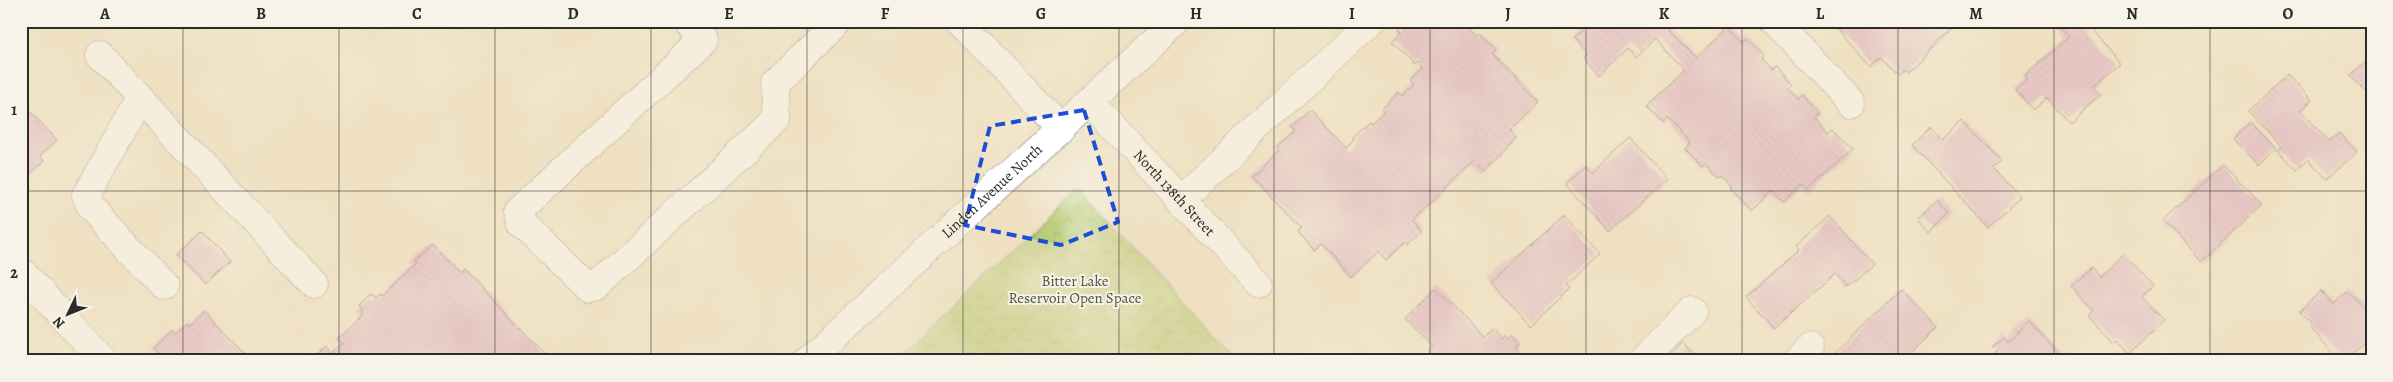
<svg xmlns="http://www.w3.org/2000/svg" width="2393" height="382" viewBox="0 0 2393 382" font-family="Alegreya,serif">
	<style>
		.park { fill: url(#park-crowns); stroke: #707a4c }
		.building { fill: url(#building-back-hatch) }
		.lines { fill: none; stroke-linecap: round; stroke-linejoin: round }
		.minor-casing { stroke: #706a60; stroke-width: 29 }
		.minor { stroke: #fff; stroke-width: 28 }
		.marked { fill: none; stroke: #1d4ed8; stroke-width: 4; stroke-dasharray: 10 6; stroke-linejoin: round }
		.grid { fill: none; stroke: #2b2b2b; stroke-width: 1; stroke-opacity: 0.55 }
		.labels { text-anchor: middle; dominant-baseline: central; stroke-width: 4; stroke-linejoin: round; paint-order: stroke }
		.street-label { font-size: 15px; fill: #2b2b2b; stroke: #f7f3e8 }
		.park-label { font-size: 15px; fill: #4d533c; stroke: #f7f3e8 }
		.neatline { fill: none; stroke: #2b2b2b; stroke-width: 2 }
		.grid-label { font-size: 16px; text-anchor: middle; font-weight: bold; fill: #2b2b2b }
	</style>
	<defs>
		<pattern id="park-crowns" width="20" height="18" patternUnits="userSpaceOnUse" patternTransform="scale(1.25)"><rect width="20" height="18" fill="#b4ca6e"/><path d="M2 6a3 3 0 1 1 6 0M12 15a3 3 0 1 1 6 0" fill="none" stroke="#93a45b"/></pattern>
		<pattern id="building-back-hatch" width="6" height="6" patternUnits="userSpaceOnUse" patternTransform="scale(1.25)"><rect width="6" height="6" fill="#e1accb"/><path d="M-1 5l2 2M0 0l6 6M5-1l2 2" fill="none" stroke="#c194ae"/></pattern>
	</defs>
	<rect width="100%" height="100%" fill="#f7f3e8"/>
	<filter id="ink" filterUnits="userSpaceOnUse"><feTurbulence type="fractalNoise" baseFrequency=".02" numOctaves="2"/><feDisplacementMap in="SourceGraphic" scale="10" xChannelSelector="R" yChannelSelector="G"/><feConvolveMatrix kernelMatrix="1 2 1 2 8 2 1 2 1" color-interpolation-filters="sRGB"/></filter>
	<filter id="wash" filterUnits="userSpaceOnUse"><feTurbulence type="fractalNoise" baseFrequency=".0096" numOctaves="4" result="noise"/><feDisplacementMap in="SourceGraphic" scale="20" xChannelSelector="R" yChannelSelector="G"/><feGaussianBlur stdDeviation="1.12" result="paint"/><feColorMatrix in="noise" values="0 0 0 0 0 0 0 0 0 0 0 0 0 0 0 0 0 1.4 0 .05"/><feComposite in="paint" operator="in"/></filter>
	<g filter="url(#wash)">
		<rect width="100%" height="100%" fill="#efe0c1"/>
		<!-- park -->
		<polygon class="park" points="1079,188 1236,361 896,361"/>
		<g id="blocks">
			<!-- building -->
			<g class="building">
				<polygon points="1408,21 1462,21 1477,36 1480,33 1496,50 1492,54 1538,102 1509,130 1516,138 1486,172 1475,161 1412,220 1422,231 1407,245 1405,242 1386,260 1379,251 1351,277 1321,244 1314,250 1298,232 1302,228 1252,176 1280,149 1278,147 1296,131 1292,127 1310,110 1346,148 1354,139 1352,137 1369,121 1371,123 1384,111 1381,109 1398,93 1402,96 1414,85 1410,81 1423,69 1418,63 1415,66 1392,41 1402,32 1399,29"/>
				<polygon points="1574,21 1673,21 1666,28 1696,58 1729,26 1744,42 1748,38 1764,56 1761,59 1771,70 1775,67 1791,84 1787,87 1798,99 1802,95 1818,113 1814,117 1828,132 1833,128 1853,149 1809,190 1803,184 1784,202 1773,191 1752,211 1730,188 1732,186 1722,175 1720,177 1706,163 1703,166 1685,148 1690,142 1667,119 1663,123 1646,106 1684,70 1655,39 1636,57 1628,48 1599,76 1583,58 1586,55 1572,40 1582,30"/>
				<polygon points="1829,21 1959,21 1906,72 1903,69 1898,74 1881,57 1871,67"/>
				<polygon points="2066,21 2083,21 2120,63 2094,86 2101,94 2069,122 2047,98 2033,110 2015,90 2028,79 2025,76 2069,37 2060,27"/>
				<polygon points="2372,55 2372,98 2350,76"/>
				<polygon points="2287,75 2312,100 2300,111 2329,142 2339,133 2357,152 2327,179 2308,159 2297,170 2278,150 2282,147 2248,111"/>
				<polygon points="21,102 57,140 40,156 44,161 24,180 21,177"/>
				<polygon points="1964,121 2002,161 1994,169 2020,197 1988,227 1912,145 1931,127 1943,140"/>
				<polygon points="2250,122 2276,148 2259,165 2233,139"/>
				<polygon points="1630,138 1667,179 1610,231 1567,183 1586,165 1593,173"/>
				<polygon points="2223,165 2262,205 2201,262 2163,221"/>
				<polygon points="1937,200 1949,214 1931,232 1918,218"/>
				<polygon points="1564,215 1600,254 1566,286 1569,289 1531,325 1491,283"/>
				<polygon points="1830,216 1872,264 1846,287 1835,274 1774,328 1746,297 1799,250 1796,247"/>
				<polygon points="202,231 230,262 205,285 176,255"/>
				<polygon points="433,245 460,273 463,269 552,361 312,361 327,346 333,353 344,343 339,338 363,315 361,313 363,310 359,306 371,294 376,298 380,294 382,296 416,264 414,261"/>
				<polygon points="2123,254 2153,286 2142,297 2164,320 2130,353 2117,339 2114,342 2089,315 2094,311 2071,286 2091,268 2099,277"/>
				<polygon points="1436,288 1483,337 1492,328 1502,339 1505,335 1508,338 1512,334 1520,342 1516,347 1529,361 1438,361 1428,351 1432,347 1405,319"/>
				<polygon points="1901,289 1938,327 1903,361 1830,361 1829,359"/>
				<polygon points="2321,291 2334,304 2348,291 2372,316 2372,336 2345,361 2341,361 2309,327 2312,324 2299,311"/>
				<polygon points="204,310 253,361 165,361 153,348 172,330 175,333 187,321 189,324"/>
				<polygon points="2029,321 2066,361 1988,361 1997,352 1992,347 2004,337 2008,342"/>
				<polygon points="1683,343 1701,361 1666,361"/>
			</g>
		</g>
	</g>
	<g filter="url(#ink)">
		<use href="#blocks" fill-opacity="0" stroke="#706a60" stroke-width="1"/>
		<g class="lines">
			<!-- minor casing -->
			<g class="minor-casing">
				<g id="minor">
					<polyline points="686,21 703,40 518,211 522,224 588,288 597,286 777,120 775,83 839,21"/>
					<polyline points="960,21 1061,129"/>
					<polyline points="1774,21 1851,103"/>
					<polyline points="100,55 314,284"/>
					<polyline points="140,98 86,195 91,208 164,286"/>
					<path id="s1" d="M1090,102L1258,283"/>
					<polyline points="1181,200 1371,21"/>
					<polyline points="21,271 104,361"/>
					<path id="s2" d="M807,361L1177,21"/>
					<polyline points="1642,361 1692,311"/>
					<polyline points="1797,361 1810,348"/>
				</g>
			</g>
			<!-- minor -->
			<use href="#minor" class="minor"/>
		</g>
	</g>
	<!-- marked area -->
	<path d="M0 0H2393V382H0ZM1084,110L1118,222L1061,245L965,225L990,126Z" fill="#efe0c1" fill-opacity=".55" fill-rule="evenodd"/>
	<path class="marked" d="M1084,110L1118,222L1061,245L965,225L990,126Z"/>
	<!-- grid -->
	<path class="grid" d="M183,21V361M339,21V361M495,21V361M651,21V361M807,21V361M963,21V361M1119,21V361M1274,21V361M1430,21V361M1586,21V361M1742,21V361M1898,21V361M2054,21V361M2210,21V361M21,191H2372"/>
	<g class="labels">
		<!-- street labels -->
		<g class="street-label">
			<text stroke="none"><textPath href="#s2" startOffset="251">Linden Avenue North</textPath></text>
			<text stroke="none"><textPath href="#s1" startOffset="124">North 138th Street</textPath></text>
		</g>
		<!-- park labels -->
		<g class="park-label">
			<text x="1075" y="281">Bitter Lake<tspan x="1075" dy="17">Reservoir Open Space</tspan></text>
		</g>
	</g>
	<!-- margin -->
	<rect width="2393" height="382" fill="none" stroke="#f7f3e8" stroke-width="55"/>
	<!-- north arrow -->
	<g transform="translate(68 314) rotate(227)" stroke="#f7f3e8" stroke-width="4" paint-order="stroke">
	<path d="M0-4L9 19L0 12L-9 19Z" fill="#2b2b2b"/>
	<text y="-8" font-size="14" font-weight="bold" text-anchor="middle" fill="#2b2b2b">N</text>
	</g>
	<rect x="28" y="28" width="2338" height="326" class="neatline"/>
	<g class="grid-label">
		<text x="105" y="19">A</text>
		<text x="261" y="19">B</text>
		<text x="417" y="19">C</text>
		<text x="573" y="19">D</text>
		<text x="729" y="19">E</text>
		<text x="885" y="19">F</text>
		<text x="1041" y="19">G</text>
		<text x="1196" y="19">H</text>
		<text x="1352" y="19">I</text>
		<text x="1508" y="19">J</text>
		<text x="1664" y="19">K</text>
		<text x="1820" y="19">L</text>
		<text x="1976" y="19">M</text>
		<text x="2132" y="19">N</text>
		<text x="2288" y="19">O</text>
		<text x="14" y="115">1</text>
		<text x="14" y="278">2</text>
	</g>
</svg>
